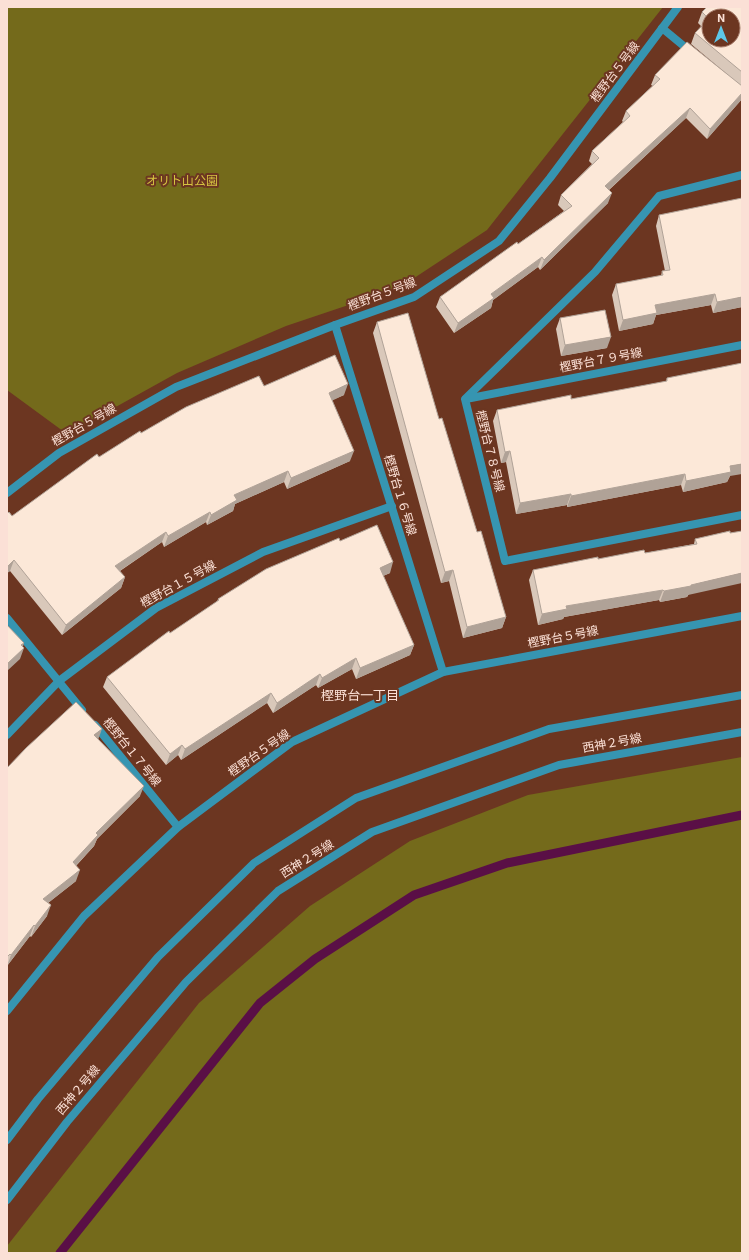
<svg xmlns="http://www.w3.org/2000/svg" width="749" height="1260" viewBox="0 0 749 1260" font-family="Roboto,'Noto Sans JP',sans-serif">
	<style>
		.green { fill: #746a1b }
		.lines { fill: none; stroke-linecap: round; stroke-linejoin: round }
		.stream { stroke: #5a0f46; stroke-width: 9 }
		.minor { stroke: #3695b1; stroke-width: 8 }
		.tertiary { stroke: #3695b1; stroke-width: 8 }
		.wall { fill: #d9c8ba }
		.shaded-wall { fill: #b0a297 }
		.building { fill: #fce8d8; stroke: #b0a297; fill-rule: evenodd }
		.labels { text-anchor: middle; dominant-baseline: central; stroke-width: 4; stroke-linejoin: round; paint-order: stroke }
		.street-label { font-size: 12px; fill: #fbe0d6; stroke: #6c3621 }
		.park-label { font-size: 12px; fill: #d6c441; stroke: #6c3621 }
		.neighbourhood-label { font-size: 13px; fill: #fbe0d6; stroke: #6c3621 }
	</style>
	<rect width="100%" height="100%" fill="#6c3621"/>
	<!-- green -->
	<g class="green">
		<polygon points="7,7 663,7 487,230 399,288 286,326 177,373 67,434 7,390"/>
		<polygon points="742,757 742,1253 7,1253 7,1246 199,1003 310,906 410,841 528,795"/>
	</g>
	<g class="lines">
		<!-- stream -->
		<polyline class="stream" points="60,1253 260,1003 315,959 414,895 507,863 742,815"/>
		<!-- minor -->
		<g class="minor">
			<polyline points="662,28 691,52"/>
			<polyline points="742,175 659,196 595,272 465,399 505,561 742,515"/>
			<polyline points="335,325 443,672"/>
			<polyline points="466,399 742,345"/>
			<polyline points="7,493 59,453 176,387 335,325 414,297 499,241 550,178 678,7"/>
			<polyline points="7,618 82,710"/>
			<polyline points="95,725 178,827"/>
			<polyline points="7,735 59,681 156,608 263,552 392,506"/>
			<polyline points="7,1011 84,916 178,827 292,742 443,672 742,616"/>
		</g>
		<!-- tertiary -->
		<g class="tertiary">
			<polyline points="7,1140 38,1099 158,957 254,863 356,798 549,729 742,695"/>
			<polyline points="7,1200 67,1122 186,982 278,891 372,832 559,765 742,732"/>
		</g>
	</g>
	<!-- wall -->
	<g class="wall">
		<polygon points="742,7 742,99 707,139 686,118 609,190 608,203 540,270 538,267 493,300 491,308 454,333 436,307 440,297 518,244 564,211 558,205 561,195 592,164 589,161 592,151 623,122 622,121 626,111 653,86 651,85 655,75 728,75 691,44 695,33 701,26 698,23 702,12"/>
		<polygon points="659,215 742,307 713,313 711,305 656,315 653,324 619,331 612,295 616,284 661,276 662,271 665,271 656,226"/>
		<polygon points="560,318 607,348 561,356 556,329"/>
		<polygon points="377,322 439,419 506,617 502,628 463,638 449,581 441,583 373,333"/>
		<polygon points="667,378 730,476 727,482 683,492 681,485 567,507 567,505 516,514 506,462 501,463 493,421 497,410 571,399 666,382"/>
		<polygon points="264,386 344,395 332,400 350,461 287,489 284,482 235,504 233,511 207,525 206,522 164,547 162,542 120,571 125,577 121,588 62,635 10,571 7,573 7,514 12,516 99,457 141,433"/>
		<polygon points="730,531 687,597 660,602 659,600 564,617 563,619 538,625 529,580 533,570 598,559 645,553 694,544 695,539"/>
		<polygon points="340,541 390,573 383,576 414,645 410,655 356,679 352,669 318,688 316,685 273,713 267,703 181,760 178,755 166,765 103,687 107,677 170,633 217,602 218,599"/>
		<polygon points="98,740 140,796 97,839 94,846 76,866 76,881 48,903 47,916 31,937 30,936 7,966 7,768"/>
	</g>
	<!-- shaded-wall -->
	<g class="shaded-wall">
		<polygon points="742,93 742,99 707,139 710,129"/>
		<polygon points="690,108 686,118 602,196 605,186"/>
		<polygon points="612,193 608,203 540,270 544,260"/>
		<polygon points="542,257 538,267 493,300 491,308 454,333 458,323 491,294"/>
		<polygon points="715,294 711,305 656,315 653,324 619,331 623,320 655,305"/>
		<polygon points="742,297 742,307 713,313 717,302"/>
		<polygon points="611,337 607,348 561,356 565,345"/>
		<polygon points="348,384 344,395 325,404 329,393"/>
		<polygon points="354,451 350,461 287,489 291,478"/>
		<polygon points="510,451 506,462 501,463 505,452"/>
		<polygon points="742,464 742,474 730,476 727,482 683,492 686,481 730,466"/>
		<polygon points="288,471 284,482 235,504 233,511 207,525 211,515 234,495"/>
		<polygon points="685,474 681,485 567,507 571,496"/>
		<polygon points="571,494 567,505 516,514 520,503"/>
		<polygon points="210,512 206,522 164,547 168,536"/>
		<polygon points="166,532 162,542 112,576 115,566"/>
		<polygon points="14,560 10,571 7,573 7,567"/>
		<polygon points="393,562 390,573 376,579 380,568"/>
		<polygon points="453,570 449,581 441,583 445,572"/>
		<polygon points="742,573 742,583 688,595 687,597 660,602 664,591"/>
		<polygon points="125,577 121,588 62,635 66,625"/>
		<polygon points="663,590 659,600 564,617 563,619 538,625 542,614 566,606"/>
		<polygon points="506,617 502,628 463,638 467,627"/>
		<polygon points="24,643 22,650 24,648 20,659 7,671 7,664 21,645"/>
		<polygon points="414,645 410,655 356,679 360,668"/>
		<polygon points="356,658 352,669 318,688 322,678"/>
		<polygon points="320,674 316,685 273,713 277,703"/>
		<polygon points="271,693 267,703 181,760 185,749"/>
		<polygon points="102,729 98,740 94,735"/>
		<polygon points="182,745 178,755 166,765 170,754"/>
		<polygon points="144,786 140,796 97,839 94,846 69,873 73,862 96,833"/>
		<polygon points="80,870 76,881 39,910 43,899"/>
		<polygon points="51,905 47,916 31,937 35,926"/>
		<polygon points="34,925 30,936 7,966 11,955"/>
	</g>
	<!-- building -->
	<g class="building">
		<path d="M707,7H742V72L695,33L709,19L702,12ZM709,16H733V40H709Z"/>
		<polygon points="687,42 742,86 742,93 710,129 690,108 605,186 612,193 544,260 542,257 491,294 494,298 458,323 440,297 517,242 518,244 572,206 561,195 599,158 592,151 630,116 626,111 660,79 655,75"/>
		<polygon points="742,198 742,297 717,302 715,294 655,305 657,313 623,320 616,284 663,275 662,271 670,270 659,215"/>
		<polygon points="605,310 611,337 565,345 560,318"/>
		<polygon points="408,313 439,419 442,418 477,532 481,531 506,617 467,627 453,570 445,572 377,322"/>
		<polygon points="335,355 348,384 329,393 354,451 291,478 288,471 234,495 237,500 211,515 210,512 168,536 166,532 115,566 125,577 66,625 14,560 7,567 7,514 9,512 12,516 97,454 99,457 140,431 141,433 186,407 259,376 264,386"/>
		<polygon points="742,363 742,464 730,466 731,472 686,481 685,474 571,496 571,494 520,503 510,451 505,452 497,410 571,395 571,399 667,381 667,378"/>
		<polygon points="377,525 393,562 380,568 414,645 360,668 356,658 322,678 320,674 277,703 271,693 185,749 182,745 170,754 107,677 169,631 170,633 219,600 218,599 266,569 339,538 340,541"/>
		<polygon points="730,531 730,533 742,531 742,573 691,585 691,586 664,591 663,590 566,606 567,609 542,614 533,570 598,557 598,559 644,550 645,553 697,544 695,539"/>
		<polygon points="7,625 24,643 21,645 24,648 7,664"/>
		<polygon points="76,702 102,729 94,735 144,786 96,833 98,835 73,862 80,870 43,899 51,905 35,926 34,925 11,955 10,954 7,957 7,768 26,748"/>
	</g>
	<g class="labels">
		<!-- street labels -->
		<g class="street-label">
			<text transform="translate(615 72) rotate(-53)">樫野台５号線</text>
			<text transform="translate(382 294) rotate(-21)">樫野台５号線</text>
			<text transform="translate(601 360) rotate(-11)">樫野台７９号線</text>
			<text transform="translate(84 425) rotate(-30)">樫野台５号線</text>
			<text transform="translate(490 451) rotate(76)">樫野台７８号線</text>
			<text transform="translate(400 495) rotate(73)">樫野台１６号線</text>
			<text transform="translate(178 584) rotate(-29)">樫野台１５号線</text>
			<text transform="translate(563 637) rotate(-11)">樫野台５号線</text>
			<text transform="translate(612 743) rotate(-10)">西神２号線</text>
			<text transform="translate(132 752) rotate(51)">樫野台１７号線</text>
			<text transform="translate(259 753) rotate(-35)">樫野台５号線</text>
			<text transform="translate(307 859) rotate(-32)">西神２号線</text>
			<text transform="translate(78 1090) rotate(-50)">西神２号線</text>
		</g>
		<!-- park labels -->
		<g class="park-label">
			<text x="182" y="181">オリト山公園</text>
		</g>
		<!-- neighbourhood labels -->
		<g class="neighbourhood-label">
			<text x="360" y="695">樫野台一丁目</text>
		</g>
	</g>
	<!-- border -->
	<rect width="749" height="1260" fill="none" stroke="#fbe0d6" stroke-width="16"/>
	<!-- north arrow -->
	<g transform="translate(721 28)"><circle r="19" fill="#6c3621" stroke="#a57a69"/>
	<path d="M0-3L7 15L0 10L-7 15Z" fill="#5dc7e8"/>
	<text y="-6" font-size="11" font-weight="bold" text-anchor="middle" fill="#fbe0d6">N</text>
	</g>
</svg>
